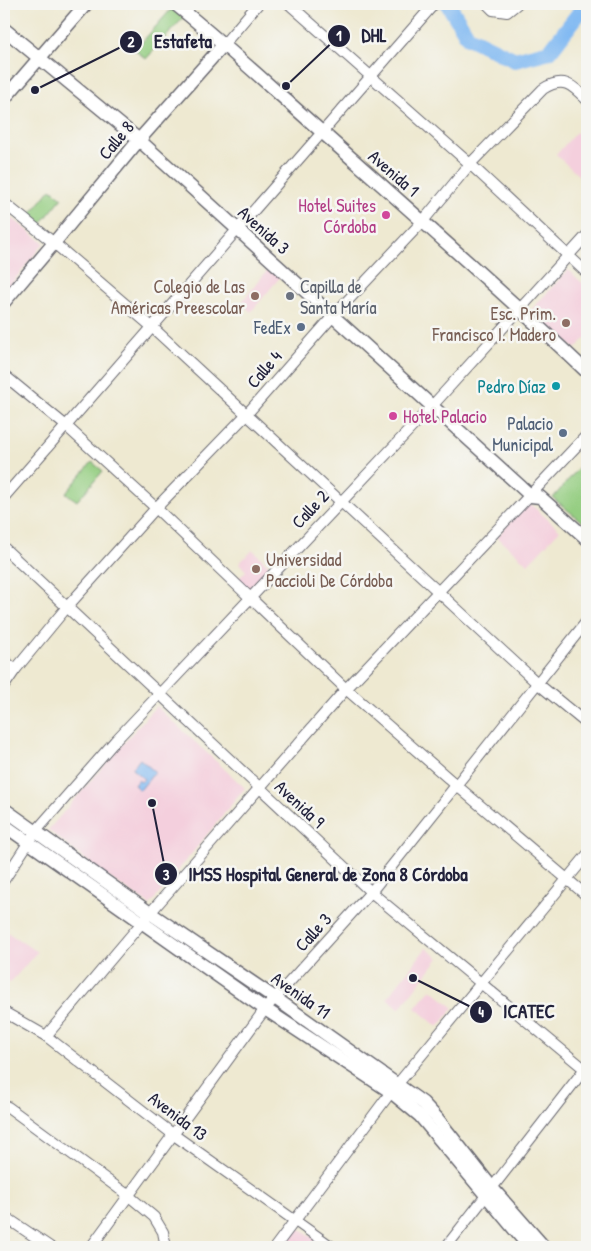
<svg xmlns="http://www.w3.org/2000/svg" width="591" height="1251" viewBox="0 0 591 1251" font-family="'Patrick Hand',sans-serif">
	<style>
		.built { fill: #f4cfdd }
		.green { fill: #95ce82; stroke: #5c785e }
		.water { fill: #82baf2; stroke: #526e96 }
		.lines { fill: none; stroke-linecap: round; stroke-linejoin: round }
		.river { stroke: #82baf2; stroke-width: 16 }
		.minor-casing { stroke: #696870; stroke-width: 12 }
		.major-casing { stroke: #696870; stroke-width: 15 }
		.minor { stroke: #fff; stroke-width: 10 }
		.major { stroke: #fff; stroke-width: 12 }
		.hotel-dot { fill: #d1479c; stroke: #f6f6f2; stroke-width: 2 }
		.education-dot { fill: #8d6e63; stroke: #f6f6f2; stroke-width: 2 }
		.worship-dot { fill: #6b7280; stroke: #f6f6f2; stroke-width: 2 }
		.service-dot { fill: #5c6f8a; stroke: #f6f6f2; stroke-width: 2 }
		.culture-dot { fill: #0f9aa8; stroke: #f6f6f2; stroke-width: 2 }
		.labels { text-anchor: middle; dominant-baseline: central; stroke-width: 5; stroke-linejoin: round; paint-order: stroke }
		.street-label { font-size: 18px; fill: #22223b; stroke: #f6f6f2 }
		.hotel-label { font-size: 18px; fill: #b23c85; stroke: #f6f6f2; text-anchor: end }
		.education-label { font-size: 18px; fill: #785e54; stroke: #f6f6f2; text-anchor: end }
		.worship-label { font-size: 18px; fill: #5b616d; stroke: #f6f6f2; text-anchor: start }
		.service-label { font-size: 18px; fill: #4e5e75; stroke: #f6f6f2; text-anchor: end }
		.culture-label { font-size: 18px; fill: #0d838f; stroke: #f6f6f2; text-anchor: end }
		.leader { fill: none; stroke: #22223b; stroke-width: 2 }
		.callout-dot { fill: #22223b; stroke: #f6f6f2; stroke-width: 2 }
		.mark-label { font-size: 15px; text-anchor: middle; font-weight: bold; fill: #fff }
		.callout-label { font-size: 19px; text-anchor: middle; font-weight: bold; fill: #22223b; stroke: #f6f6f2; stroke-width: 5; stroke-linejoin: round; paint-order: stroke }
	</style>
	<rect width="100%" height="100%" fill="#f6f6f2"/>
	<filter id="ink" filterUnits="userSpaceOnUse"><feTurbulence type="fractalNoise" baseFrequency=".02" numOctaves="2"/><feDisplacementMap in="SourceGraphic" scale="10" xChannelSelector="R" yChannelSelector="G"/><feConvolveMatrix kernelMatrix="1 2 1 2 8 2 1 2 1" color-interpolation-filters="sRGB"/></filter>
	<filter id="wash" filterUnits="userSpaceOnUse"><feTurbulence type="fractalNoise" baseFrequency=".0096" numOctaves="4" result="noise"/><feDisplacementMap in="SourceGraphic" scale="20" xChannelSelector="R" yChannelSelector="G"/><feGaussianBlur stdDeviation="1.12" result="paint"/><feColorMatrix in="noise" values="0 0 0 0 0 0 0 0 0 0 0 0 0 0 0 0 0 1.4 0 .05"/><feComposite in="paint" operator="in"/></filter>
	<g filter="url(#wash)">
		<rect width="100%" height="100%" fill="#eee9d1"/>
		<!-- built -->
		<g class="built">
			<polygon points="576,132 587,141 587,183 556,155"/>
			<polygon points="12,218 44,243 4,293 4,228"/>
			<polygon points="270,267 281,276 251,312 241,303"/>
			<polygon points="568,270 587,287 587,336 575,349 531,310"/>
			<polygon points="528,502 560,530 528,564 497,537"/>
			<polygon points="253,550 270,567 248,590 237,580 246,571 239,563"/>
			<polygon points="156,706 245,788 150,905 105,875 48,830"/>
			<polygon points="4,930 37,952 10,983 4,980"/>
			<polygon points="426,948 439,958 399,1009 387,998"/>
			<polygon points="431,989 454,1008 438,1027 415,1008"/>
			<polygon points="297,1227 327,1247 283,1247"/>
		</g>
		<!-- green -->
		<g class="green">
			<polygon points="173,7 184,17 146,59 135,50"/>
			<polygon points="51,189 62,198 40,225 29,216"/>
			<polygon points="587,458 587,526 553,498"/>
			<polygon points="92,462 103,471 77,501 66,493"/>
		</g>
		<!-- water -->
		<polygon class="water" points="140,759 155,772 140,790 134,785 138,780 141,782 144,779 132,769"/>
		<g class="lines">
			<!-- river -->
			<polyline class="river" points="448,4 468,37 515,60 550,51 586,4"/>
		</g>
	</g>
	<g filter="url(#ink)">
		<g class="lines">
			<!-- minor casing -->
			<g class="minor-casing">
				<g id="minor">
					<polyline points="289,4 470,164 587,273"/>
					<polyline points="487,4 493,10 507,12 517,4"/>
					<polyline points="224,44 258,4"/>
					<polyline points="4,203 54,243 152,327 537,683 587,724"/>
					<polyline points="4,375 65,425 156,508 346,689 456,785 587,896"/>
					<polyline points="4,497 434,4"/>
					<polyline points="4,548 371,892 587,1071"/>
					<polyline points="4,660 15,670"/>
					<path d="M4,686L15,670L67,607L156,508L246,415L333,316L423,221L470,164L543,89C564,76 572,85 587,100"/>
					<polyline points="4,880 36,831 115,741 432,406 587,235"/>
					<polyline points="4,1012 46,1036 174,1135 332,1247"/>
					<polyline points="46,1036 150,913 346,689 587,435"/>
					<polyline points="8,1107 129,1196 154,1217 163,1232 166,1247"/>
					<polyline points="4,1216 50,1247"/>
					<polyline points="91,1247 265,1009 371,892 587,621"/>
					<polyline points="275,1247 391,1092 587,855"/>
					<polyline points="446,1247 587,1066"/>
				</g>
			</g>
			<!-- major casing -->
			<g class="major-casing">
				<g id="major">
					<path d="M175,4C226,45 274,90 323,133C412,212 501,290 587,372"/>
					<polyline points="4,29 139,140 531,496 540,497 587,539"/>
					<polyline points="4,99 86,4"/>
					<polyline points="4,302 54,243 139,140 224,44"/>
					<polyline points="4,809 150,913 275,998 423,1103 436,1117 493,1189 544,1247"/>
					<polyline points="4,825 265,1009 391,1092 420,1116 529,1247"/>
				</g>
			</g>
			<!-- minor -->
			<use href="#minor" class="minor"/>
			<!-- major -->
			<use href="#major" class="major"/>
		</g>
	</g>
	<!-- markers -->
	<g class="hotel-dot">
		<circle cx="386" cy="215" r="5"/>
		<circle cx="393" cy="416" r="5"/>
	</g>
	<g class="education-dot">
		<circle cx="255" cy="296" r="5"/>
		<circle cx="566" cy="323" r="5"/>
		<circle cx="256" cy="569" r="5"/>
	</g>
	<circle class="worship-dot" cx="290" cy="296" r="5"/>
	<g class="service-dot">
		<circle cx="301" cy="327" r="5"/>
		<circle cx="563" cy="433" r="5"/>
	</g>
	<circle class="culture-dot" cx="556" cy="386" r="5"/>
	<g class="labels">
		<!-- street labels -->
		<g class="street-label">
			<text transform="translate(116 140) rotate(-50)">Calle 8</text>
			<text transform="translate(394 173) rotate(41)">Avenida 1</text>
			<text transform="translate(264 230) rotate(42)">Avenida 3</text>
			<text transform="translate(264 369) rotate(-49)">Calle 4</text>
			<text transform="translate(310 509) rotate(-47)">Calle 2</text>
			<text transform="translate(300 804) rotate(43)">Avenida 9</text>
			<text transform="translate(313 932) rotate(-48)">Calle 3</text>
			<text transform="translate(301 995) rotate(35)">Avenida 11</text>
			<text transform="translate(178 1116) rotate(37)">Avenida 13</text>
		</g>
		<!-- hotel labels -->
		<g class="hotel-label">
			<text x="376" y="205">Hotel Suites<tspan x="376" dy="21">Córdoba</tspan></text>
			<text x="403" y="416" text-anchor="start">Hotel Palacio</text>
		</g>
		<!-- education labels -->
		<g class="education-label">
			<text x="245" y="286">Colegio de Las<tspan x="245" dy="21">Américas Preescolar</tspan></text>
			<text x="556" y="313">Esc. Prim.<tspan x="556" dy="21">Francisco I. Madero</tspan></text>
			<text x="266" y="559" text-anchor="start">Universidad<tspan x="266" dy="21">Paccioli De Córdoba</tspan></text>
		</g>
		<!-- worship labels -->
		<g class="worship-label">
			<text x="300" y="286">Capilla de<tspan x="300" dy="21">Santa María</tspan></text>
		</g>
		<!-- service labels -->
		<g class="service-label">
			<text x="291" y="327">FedEx</text>
			<text x="553" y="423">Palacio<tspan x="553" dy="21">Municipal</tspan></text>
		</g>
		<!-- culture labels -->
		<g class="culture-label">
			<text x="546" y="386">Pedro Díaz</text>
		</g>
	</g>
	<!-- callouts -->
	<path class="leader" d="M286 86L339 36M35 90L131 42M152 803L166 874M413 978L481 1012"/>
	<g class="callout-dot">
		<circle cx="286" cy="86" r="5"/>
		<circle cx="35" cy="90" r="5"/>
		<circle cx="152" cy="803" r="5"/>
		<circle cx="413" cy="978" r="5"/>
		<circle cx="339" cy="36" r="12"/>
		<circle cx="131" cy="42" r="12"/>
		<circle cx="166" cy="874" r="12"/>
		<circle cx="481" cy="1012" r="12"/>
	</g>
	<g class="mark-label">
		<text x="339" y="41">1</text>
		<text x="131" y="47">2</text>
		<text x="166" y="880">3</text>
		<text x="481" y="1017">4</text>
	</g>
	<g class="callout-label">
		<text x="374" y="42">DHL</text>
		<text x="183" y="48">Estafeta</text>
		<text x="328" y="881">IMSS Hospital General de Zona 8 Córdoba</text>
		<text x="529" y="1018">ICATEC</text>
	</g>
	<!-- margin -->
	<rect width="591" height="1251" fill="none" stroke="#f6f6f2" stroke-width="20"/>
</svg>
